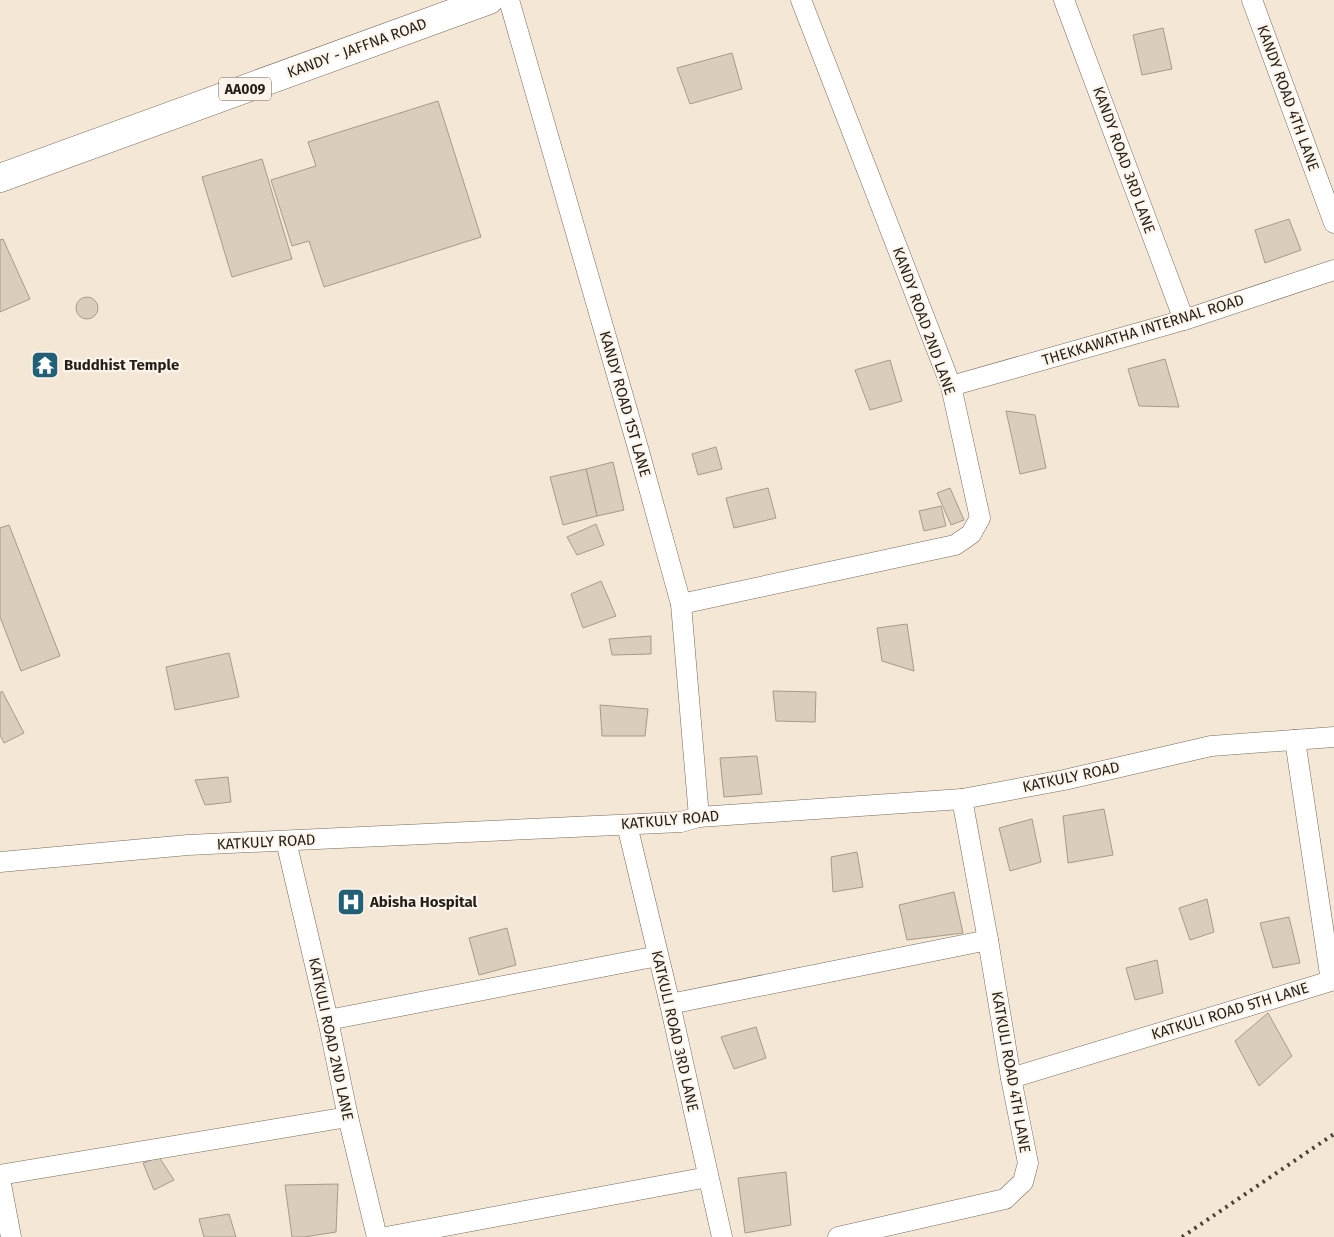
<svg xmlns="http://www.w3.org/2000/svg" width="1334" height="1237" viewBox="0 0 1334 1237" font-family="'Fira Sans',sans-serif">
	<style>
		.building { fill: #dacdbc; stroke: #a69a8a }
		.lines { fill: none; stroke-linecap: round; stroke-linejoin: round }
		.minor-casing { stroke: #766b5c; stroke-width: 21 }
		.trunk-casing { stroke: #766b5c; stroke-width: 29 }
		.minor { stroke: #fff; stroke-width: 20 }
		.trunk { stroke: #fff; stroke-width: 28 }
		.rail { stroke: #48423a; stroke-width: 4; stroke-dasharray: 2.5 5; stroke-linecap: butt }
		.labels { text-anchor: middle; dominant-baseline: central; stroke-width: 4.5; stroke-linejoin: round; paint-order: stroke }
		.shield { fill: #fdf5eb; stroke: #655f58; stroke-width: 1 }
		.shield-label { font-size: 14px; font-weight: bold; fill: #241f19 }
		.street-label { font-size: 15px; fill: #241f19; stroke: #fdf5eb }
		.poi-label { font-size: 15px; font-weight: bold; fill: #241f19; stroke: #fdf5eb; text-anchor: start }
	</style>
	<rect width="100%" height="100%" fill="#f4e7d6"/>
	<!-- building -->
	<g class="building">
		<polygon points="1163,28 1172,69 1142,75 1133,35"/>
		<polygon points="732,53 742,89 690,104 677,68"/>
		<polygon points="438,101 481,237 324,287 309,241 292,246 271,180 316,166 308,142"/>
		<polygon points="262,159 292,259 232,277 202,177"/>
		<polygon points="1289,219 1301,250 1265,263 1255,230"/>
		<polygon points="3,239 30,299 0,312 0,240"/>
		<circle cx="87" cy="308" r="11"/>
		<polygon points="1165,359 1179,407 1139,406 1128,369"/>
		<polygon points="890,360 902,401 870,410 855,370"/>
		<polygon points="1006,411 1035,415 1046,468 1020,474"/>
		<polygon points="716,447 722,469 698,475 692,454"/>
		<polygon points="613,462 624,510 597,516 586,469"/>
		<polygon points="586,469 597,516 563,525 550,477"/>
		<polygon points="768,488 776,518 734,528 726,498"/>
		<polygon points="950,488 964,520 951,525 937,493"/>
		<polygon points="941,506 946,526 924,531 919,511"/>
		<polygon points="596,524 604,545 577,555 567,537"/>
		<polygon points="9,525 60,656 21,671 0,617 0,528"/>
		<polygon points="601,581 616,616 583,628 571,594"/>
		<polygon points="907,624 914,671 882,661 877,628"/>
		<polygon points="651,636 651,654 612,655 609,639"/>
		<polygon points="229,653 239,697 175,710 166,667"/>
		<polygon points="2,691 24,733 4,743 0,735 0,693"/>
		<polygon points="773,691 816,692 815,722 776,721"/>
		<polygon points="600,705 648,709 645,736 602,736"/>
		<polygon points="757,756 762,794 724,797 720,758"/>
		<polygon points="228,777 231,802 205,805 195,780"/>
		<polygon points="1104,809 1113,855 1068,863 1063,816"/>
		<polygon points="1032,819 1041,862 1010,871 999,828"/>
		<polygon points="857,852 863,887 833,892 831,857"/>
		<polygon points="954,892 963,933 907,940 899,905"/>
		<polygon points="1207,899 1214,932 1190,940 1179,908"/>
		<polygon points="1289,917 1300,963 1273,968 1260,923"/>
		<polygon points="507,928 516,965 479,975 469,938"/>
		<polygon points="1157,960 1163,993 1135,1000 1126,968"/>
		<polygon points="1268,1013 1292,1056 1259,1086 1235,1041"/>
		<polygon points="756,1027 766,1058 734,1069 721,1037"/>
		<polygon points="159,1157 174,1180 154,1190 143,1163"/>
		<polygon points="786,1172 791,1225 745,1233 738,1178"/>
		<polygon points="338,1184 336,1232 304,1237 292,1237 285,1185"/>
		<polygon points="229,1214 236,1237 204,1237 199,1219"/>
	</g>
	<g class="lines">
		<!-- minor casing -->
		<g class="minor-casing">
			<g id="minor">
				<polyline points="509,0 638,448 681,604 699,817"/>
				<polyline points="1064,0 1184,320"/>
				<polyline points="1252,0 1334,223"/>
				<polyline points="951,386 1184,320 1334,270"/>
				<polyline points="681,604 955,545 971,534 980,518 951,386 801,0"/>
				<polyline points="627,825 670,1004 722,1237"/>
				<polyline points="286,841 328,1020 348,1117 377,1237"/>
				<polyline points="0,862 188,845 681,822 699,817 962,799 1064,780 1211,746 1334,737"/>
				<polyline points="670,1004 988,940"/>
				<polyline points="328,1020 658,956"/>
				<polyline points="1011,1078 1331,981 1295,740"/>
				<polyline points="0,1175 348,1117"/>
				<polyline points="0,1179 11,1237"/>
				<polyline points="386,1237 708,1177"/>
				<polyline points="838,1237 1005,1199 1023,1182 1028,1163 1011,1078 988,940 962,799"/>
			</g>
		</g>
		<!-- trunk casing -->
		<g class="trunk-casing">
			<polyline id="trunk" points="0,178 489,0"/>
		</g>
		<!-- minor -->
		<use href="#minor" class="minor"/>
		<!-- trunk -->
		<use href="#trunk" class="trunk"/>
		<!-- rail -->
		<polyline class="rail" points="1182,1237 1334,1134"/>
	</g>
	<!-- icons -->
	<defs>
		<g id="temple-square" transform="scale(1.4375)"><rect x="-9" y="-9" width="18" height="18" rx="4" fill="#216076" stroke="#fdf5eb"/><path d="M0-6L5-2H3V0L6.5 2.5H4V6H1.5V3h-3V6H-4V2.5H-6.5L-3 0V-2H-5Z" fill="#fff"/></g>
		<g id="hospital-square" transform="scale(1.4375)"><rect x="-9" y="-9" width="18" height="18" rx="4" fill="#216076" stroke="#fdf5eb"/><path d="M-5-5h3v3.5h4V-5h3V5h-3V1.5h-4V5h-3Z" fill="#fff"/></g>
	</defs>
	<g fill-rule="evenodd">
		<use href="#temple-square" x="45" y="365"/>
		<use href="#hospital-square" x="351" y="902"/>
	</g>
	<g class="labels">
		<!-- shield labels -->
		<rect class="shield" x="219" y="77.5" width="52" height="23" rx="4"/>
		<g class="shield-label">
			<text x="245" y="89">AA009</text>
		</g>
		<!-- street labels -->
		<g class="street-label">
			<text transform="translate(357 48) rotate(-20)">KANDY - JAFFNA ROAD</text>
			<text transform="translate(1288 98) rotate(70)">KANDY ROAD 4TH LANE</text>
			<text transform="translate(1124 160) rotate(70)">KANDY ROAD 3RD LANE</text>
			<text transform="translate(924 321) rotate(70)">KANDY ROAD 2ND LANE</text>
			<text transform="translate(1143 330) rotate(-17)">THEKKAWATHA INTERNAL ROAD</text>
			<text transform="translate(625 404) rotate(74)">KANDY ROAD 1ST LANE</text>
			<text transform="translate(1071 777) rotate(-12)">KATKULY ROAD</text>
			<text transform="translate(670 820) rotate(-5)">KATKULY ROAD</text>
			<text transform="translate(266 842) rotate(-3)">KATKULY ROAD</text>
			<text transform="translate(1230 1011) rotate(-17)">KATKULI ROAD 5TH LANE</text>
			<text transform="translate(675 1031) rotate(77)">KATKULI ROAD 3RD LANE</text>
			<text transform="translate(331 1039) rotate(78)">KATKULI ROAD 2ND LANE</text>
			<text transform="translate(1011 1072) rotate(80)">KATKULI ROAD 4TH LANE</text>
		</g>
		<!-- poi labels -->
		<g class="poi-label">
			<text x="64" y="365">Buddhist Temple</text>
			<text x="370" y="902">Abisha Hospital</text>
		</g>
	</g>
</svg>
